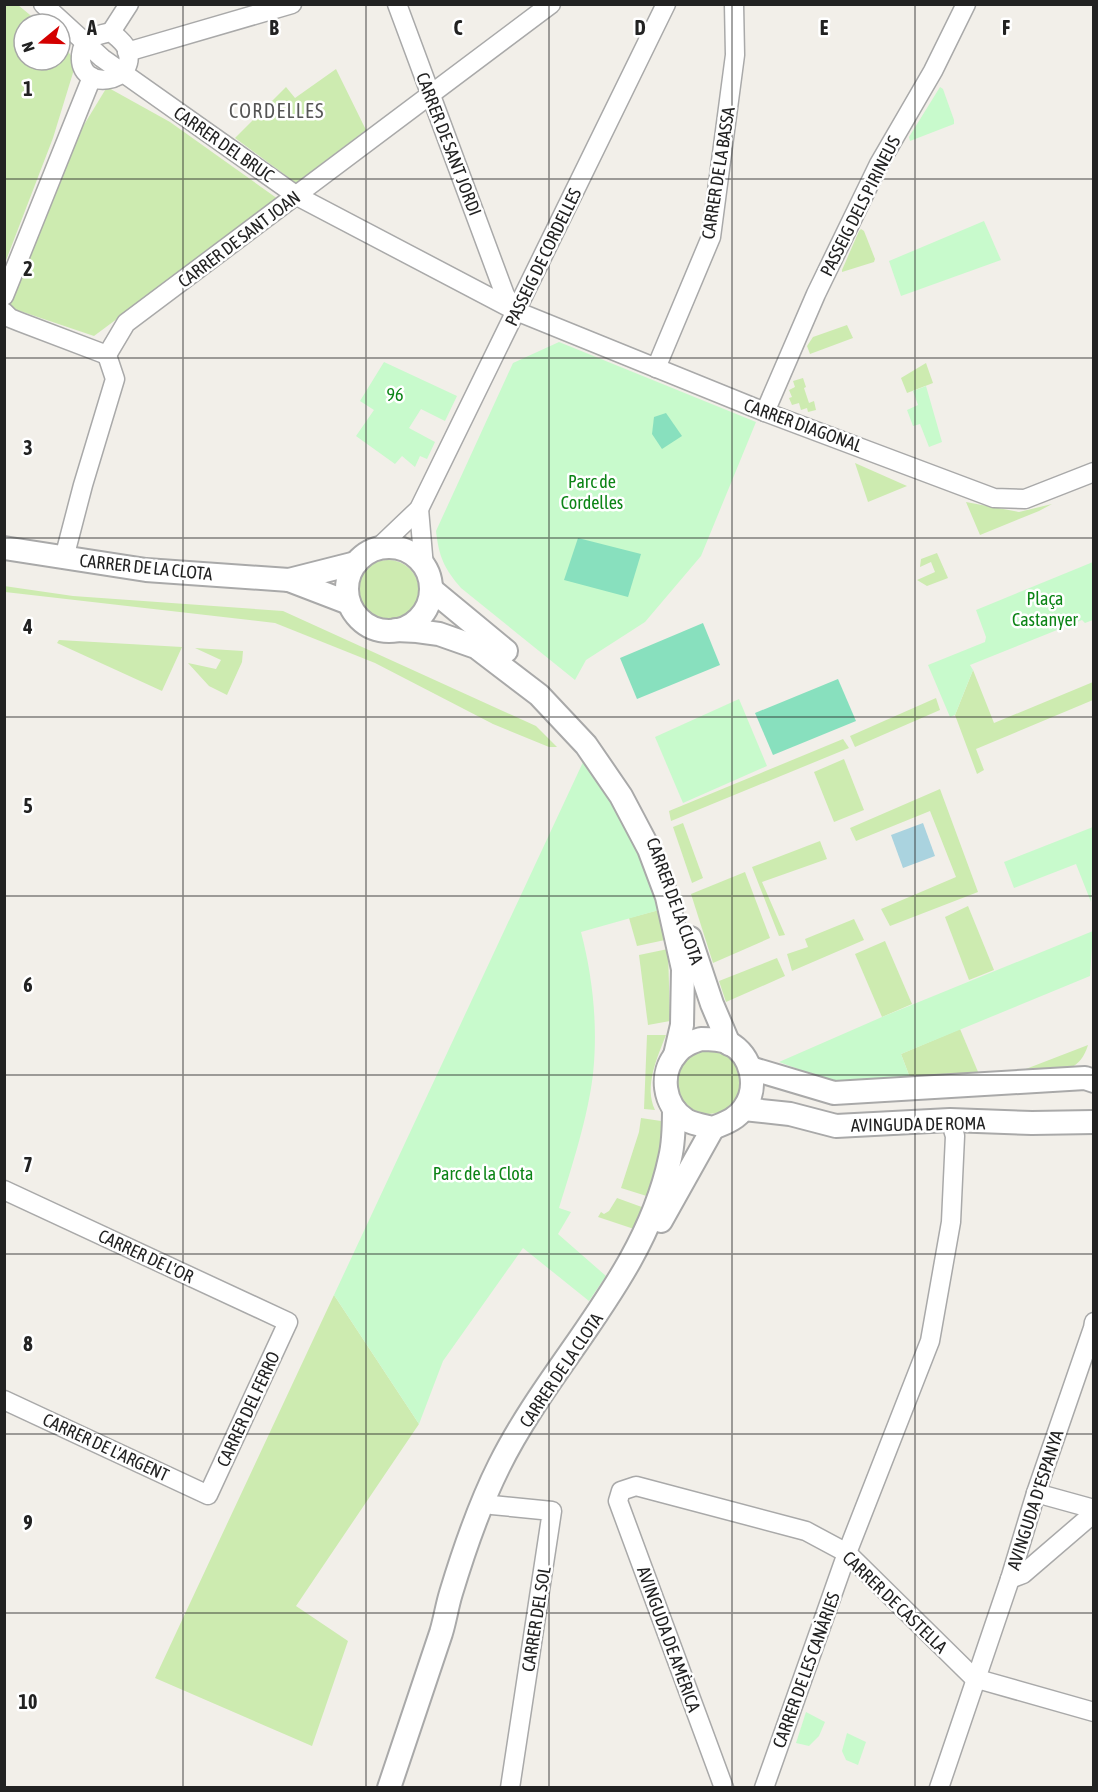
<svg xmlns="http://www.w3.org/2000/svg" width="1098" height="1792" viewBox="0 0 1098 1792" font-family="'Asap Condensed',sans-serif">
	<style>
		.grass { fill: #cdebb0 }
		.park { fill: #c8facc }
		.pitch { fill: #88e0be }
		.water { fill: #aad3df }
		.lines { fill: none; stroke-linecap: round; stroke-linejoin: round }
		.minor-casing { stroke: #a9a9a9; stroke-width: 21 }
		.tertiary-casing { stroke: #a9a9a9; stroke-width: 26 }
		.minor { stroke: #fff; stroke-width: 18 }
		.tertiary { stroke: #fff; stroke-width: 22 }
		.grid { fill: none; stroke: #222; stroke-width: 1.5; stroke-opacity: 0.55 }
		.labels { text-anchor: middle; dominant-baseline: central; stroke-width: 5; stroke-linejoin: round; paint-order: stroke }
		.street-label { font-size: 18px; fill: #222; stroke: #fff }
		.park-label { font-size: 18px; fill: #0c8416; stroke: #fff }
		.neighbourhood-label { font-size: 20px; letter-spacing: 1.5px; fill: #555; stroke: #fff }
		.grid-label { font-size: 20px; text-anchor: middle; font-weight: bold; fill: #222; stroke: #fff; stroke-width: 5; stroke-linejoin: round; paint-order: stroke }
	</style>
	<rect width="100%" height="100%" fill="#f2efe9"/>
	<!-- grass -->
	<g class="grass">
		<polygon points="5,5 18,5 41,24 24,24 24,60 60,60 60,40 76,63 53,138 5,263"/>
		<polygon points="336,69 366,130 296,183 235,138 286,87 295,98"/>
		<polygon points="107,87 170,122 278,199 94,336 8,307 82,128"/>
		<polygon points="861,229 864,231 875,259 874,262 842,272 842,270 859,231"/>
		<polygon points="847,325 853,338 810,354 807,346 813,337"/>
		<polygon points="926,363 933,383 907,393 901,378"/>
		<polygon points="803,378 806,387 804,388 809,403 814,401 816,410 808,412 807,408 801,410 799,403 792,405 789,398 792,397 789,390 795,387 793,381"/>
		<polygon points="855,463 907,486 868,502"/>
		<polygon points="966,502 1019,512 1052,504 1039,511 980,535"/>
		<polygon points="937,553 948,578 927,586 917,580 935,572 931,562 920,567 921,559"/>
		<circle cx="388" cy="591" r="31"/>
		<polygon points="4,586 73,596 283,611 536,726 557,747 549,747 493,724 375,663 275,623 5,592"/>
		<polygon points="59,640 182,647 162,691 57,643"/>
		<polygon points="195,648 243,651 242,662 227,695 209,686 188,663 216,669 221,660"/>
		<polygon points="973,670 994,723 1093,682 1093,700 976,749 984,770 977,774 955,715"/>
		<polygon points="936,698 940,710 855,747 850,736"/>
		<polygon points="843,739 849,748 671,821 669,811"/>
		<polygon points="844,759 864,810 834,822 814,772"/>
		<polygon points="940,789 978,892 890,926 881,909 956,877 930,811 856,841 850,828"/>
		<polygon points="683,823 703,878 692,883 673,827"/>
		<polygon points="820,841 827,859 762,882 785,935 779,936 752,867"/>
		<polygon points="745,872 770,938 713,963 691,894"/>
		<polygon points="968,906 994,970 969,980 945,917"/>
		<polygon points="659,910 665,940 637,946 629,918"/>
		<polygon points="854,919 864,940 792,971 787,954 808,947 805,939"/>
		<polygon points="885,941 912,1004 882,1017 855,954"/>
		<polygon points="668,949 670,1021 648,1025 639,955"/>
		<polygon points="777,958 785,976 726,1002 719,981"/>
		<polygon points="960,1029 981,1079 912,1083 901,1054"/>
		<path d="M647,1035H666C657,1058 644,1086 655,1110L644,1109Z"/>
		<path d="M1088,1045C1078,1079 1047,1073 1018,1072Z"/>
		<circle cx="709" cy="1082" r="32"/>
		<polygon points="641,1118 661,1121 665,1142 653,1198 621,1188 639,1132"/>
		<polygon points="617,1198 650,1210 640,1231 598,1217 601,1212 604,1214 609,1211"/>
		<polygon points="334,1295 419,1424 296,1606 348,1641 312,1746 155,1678"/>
	</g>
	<!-- park -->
	<g class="park">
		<polygon points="940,87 943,89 954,120 954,124 910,141 909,137"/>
		<polygon points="984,221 1001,260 901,296 889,261"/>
		<path d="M559,342L756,422L701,556L645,622L586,660L575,680L461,588C444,568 439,557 436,531L513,363Z"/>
		<polygon points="384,362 457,396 445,421 421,409 409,428 435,442 427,459 420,456 415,467 402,456 395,464 356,436 374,410 360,401"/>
		<polygon points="926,386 942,442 929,447 920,424 913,426 907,410 918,405 913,391"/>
		<polygon points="1093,562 1093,620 1085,623 1082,620 970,665 973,670 955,715 950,717 928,665 985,642 986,637 976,610"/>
		<polygon points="739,699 767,766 683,803 655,737"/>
		<path d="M584,760L640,850L659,910L581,932C593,978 598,1027 593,1074C588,1117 572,1166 559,1208L571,1212L558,1234L606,1276L589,1301L523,1248L443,1361L419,1424L334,1295Z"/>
		<polygon points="1093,827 1091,902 1076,864 1014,888 1004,862"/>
		<polygon points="1093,931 1090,976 901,1054 912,1083 844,1086 779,1062 882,1017"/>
		<polygon points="806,1712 825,1722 819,1736 809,1746 796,1743"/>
		<polygon points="847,1733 866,1742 858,1765 846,1760 842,1751"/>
	</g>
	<!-- pitch -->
	<g class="pitch">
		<polygon points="666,413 682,436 662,449 652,434 654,417"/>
		<polygon points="578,538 641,554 628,597 564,580"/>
		<polygon points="703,623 720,665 637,699 620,658"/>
		<polygon points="838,679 856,721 773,755 755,713"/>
	</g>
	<!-- water -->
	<polygon class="water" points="923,823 935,856 903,868 891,835"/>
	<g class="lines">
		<!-- minor casing -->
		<g class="minor-casing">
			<g id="minor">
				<polyline points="43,4 102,58 297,196 516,311 765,412 994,498 1025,499 1094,472"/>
				<polyline points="397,4 505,295 515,310"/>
				<path d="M111,32C117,37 124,42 127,49C139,84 78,93 81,55C83,37 97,35 111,32Z"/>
				<polyline points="111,32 129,4"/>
				<polyline points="127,52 292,4"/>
				<polyline points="4,296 92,77"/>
				<polyline points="4,312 10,318 20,322 107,355"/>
				<polyline points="656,368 711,237 735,55 734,4"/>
				<polyline points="765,412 816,294 879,164 933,71 966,4"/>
				<polyline points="419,509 424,567"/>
				<polyline points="378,548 419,509 666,4"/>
				<polyline points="64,558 83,485 115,379 107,355 126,323 551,4"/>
				<polyline points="4,1190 288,1322 208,1495 4,1400"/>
				<polyline points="1036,1493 1094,1509"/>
				<polyline points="492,1505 552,1511 510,1788"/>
				<polyline points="1010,1579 1023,1574 1094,1513"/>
				<polyline points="724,1788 618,1501 621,1491 636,1486 806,1531 847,1553 974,1678 1094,1712"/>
				<polyline points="764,1788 847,1553 930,1341 951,1222 955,1136 950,1120"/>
				<polyline points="939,1788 1010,1579 1036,1493 1093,1328 1094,1322"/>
			</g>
		</g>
		<!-- tertiary casing -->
		<g class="tertiary-casing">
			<g id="tertiary">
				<circle cx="389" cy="589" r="42"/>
				<polyline points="4,548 146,570 289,580 349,603"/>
				<polyline points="289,580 356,563"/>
				<polyline points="431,589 506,651"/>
				<polyline points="396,630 417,631 439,634 476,647 539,695 586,745 621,796 649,849 667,897 683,969 682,1025 675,1055"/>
				<polyline points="690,938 712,1004 729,1044"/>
				<path d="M701,1039C711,1039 720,1039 729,1043C752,1055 759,1087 744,1108C737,1119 725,1123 713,1128C705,1126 693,1124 686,1120C663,1105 659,1073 677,1053C683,1045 692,1042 701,1039Z"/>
				<polyline points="750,1068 834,1093 1085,1078 1094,1081"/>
				<polyline points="744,1109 790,1114 836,1126 950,1120 1032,1123 1094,1122"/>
				<polyline points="661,1221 713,1128"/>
				<path d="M389,1788C406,1736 424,1685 441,1633C445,1620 447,1606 451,1593C464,1550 479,1506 499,1466C551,1361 645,1277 670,1158C674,1142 674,1125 674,1109"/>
			</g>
		</g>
		<!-- minor -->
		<use href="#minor" class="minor"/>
		<!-- tertiary -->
		<use href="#tertiary" class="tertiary"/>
	</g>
	<!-- grid -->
	<path class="grid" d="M183,4V1788M366,4V1788M549,4V1788M732,4V1788M915,4V1788M4,179H1094M4,358H1094M4,538H1094M4,717H1094M4,896H1094M4,1075H1094M4,1254H1094M4,1434H1094M4,1613H1094"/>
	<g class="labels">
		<!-- street labels -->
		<g class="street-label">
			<text transform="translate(224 144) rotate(35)">CARRER DEL BRUC</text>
			<text transform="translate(449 144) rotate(69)">CARRER DE SANT JORDI</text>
			<text transform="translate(718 173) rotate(-81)">CARRER DE LA BASSA</text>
			<text transform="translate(860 206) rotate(-63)">PASSEIG DELS PIRINEUS</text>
			<text transform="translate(239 239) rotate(-37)">CARRER DE SANT JOAN</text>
			<text transform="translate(543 257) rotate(-64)">PASSEIG DE CORDELLES</text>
			<text transform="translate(803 425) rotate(20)">CARRER DIAGONAL</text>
			<text transform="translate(146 567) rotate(6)">CARRER DE LA CLOTA</text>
			<text transform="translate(675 901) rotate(70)">CARRER DE LA CLOTA</text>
			<text transform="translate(918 1124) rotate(-1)">AVINGUDA DE ROMA</text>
			<text transform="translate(146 1256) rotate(25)">CARRER DE L'OR</text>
			<text transform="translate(561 1370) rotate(-56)">CARRER DE LA CLOTA</text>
			<text transform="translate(248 1409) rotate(-65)">CARRER DEL FERRO</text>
			<text transform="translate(106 1447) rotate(25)">CARRER DE L'ARGENT</text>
			<text transform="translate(1035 1500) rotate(-72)">AVINGUDA D'ESPANYA</text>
			<text transform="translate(895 1602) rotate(44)">CARRER DE CASTELLA</text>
			<text transform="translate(536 1619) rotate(-81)">CARRER DEL SOL</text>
			<text transform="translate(669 1639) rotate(70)">AVINGUDA DE AMÈRICA</text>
			<text transform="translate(806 1670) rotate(-70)">CARRER DE LES CANÀRIES</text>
		</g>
		<!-- park labels -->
		<g class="park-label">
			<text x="395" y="394">96</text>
			<text x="592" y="481">Parc de<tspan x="592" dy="21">Cordelles</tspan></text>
			<text x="1045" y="598">Plaça<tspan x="1045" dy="21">Castanyer</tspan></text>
			<text x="483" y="1173">Parc de la Clota</text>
		</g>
		<!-- neighbourhood labels -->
		<g class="neighbourhood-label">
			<text x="277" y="110">CORDELLES</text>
		</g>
	</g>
	<g class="grid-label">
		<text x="92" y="35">A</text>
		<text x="274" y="35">B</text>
		<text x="458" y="35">C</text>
		<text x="640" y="35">D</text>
		<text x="824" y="35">E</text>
		<text x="1006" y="35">F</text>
		<text x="28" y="96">1</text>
		<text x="28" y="276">2</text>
		<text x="28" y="455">3</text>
		<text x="28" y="634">4</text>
		<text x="28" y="813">5</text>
		<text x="28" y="992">6</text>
		<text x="28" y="1172">7</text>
		<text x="28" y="1351">8</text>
		<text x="28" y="1530">9</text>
		<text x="28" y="1709">10</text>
	</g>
	<!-- border -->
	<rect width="1098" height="1792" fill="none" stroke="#222222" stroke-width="12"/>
	<!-- north arrow -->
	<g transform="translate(42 42) rotate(251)"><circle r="28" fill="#ffffff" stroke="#a7a7a7" stroke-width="1.5"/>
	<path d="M0-4.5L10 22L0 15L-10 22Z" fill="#d40000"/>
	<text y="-9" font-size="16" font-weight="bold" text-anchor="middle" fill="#222222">N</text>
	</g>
</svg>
